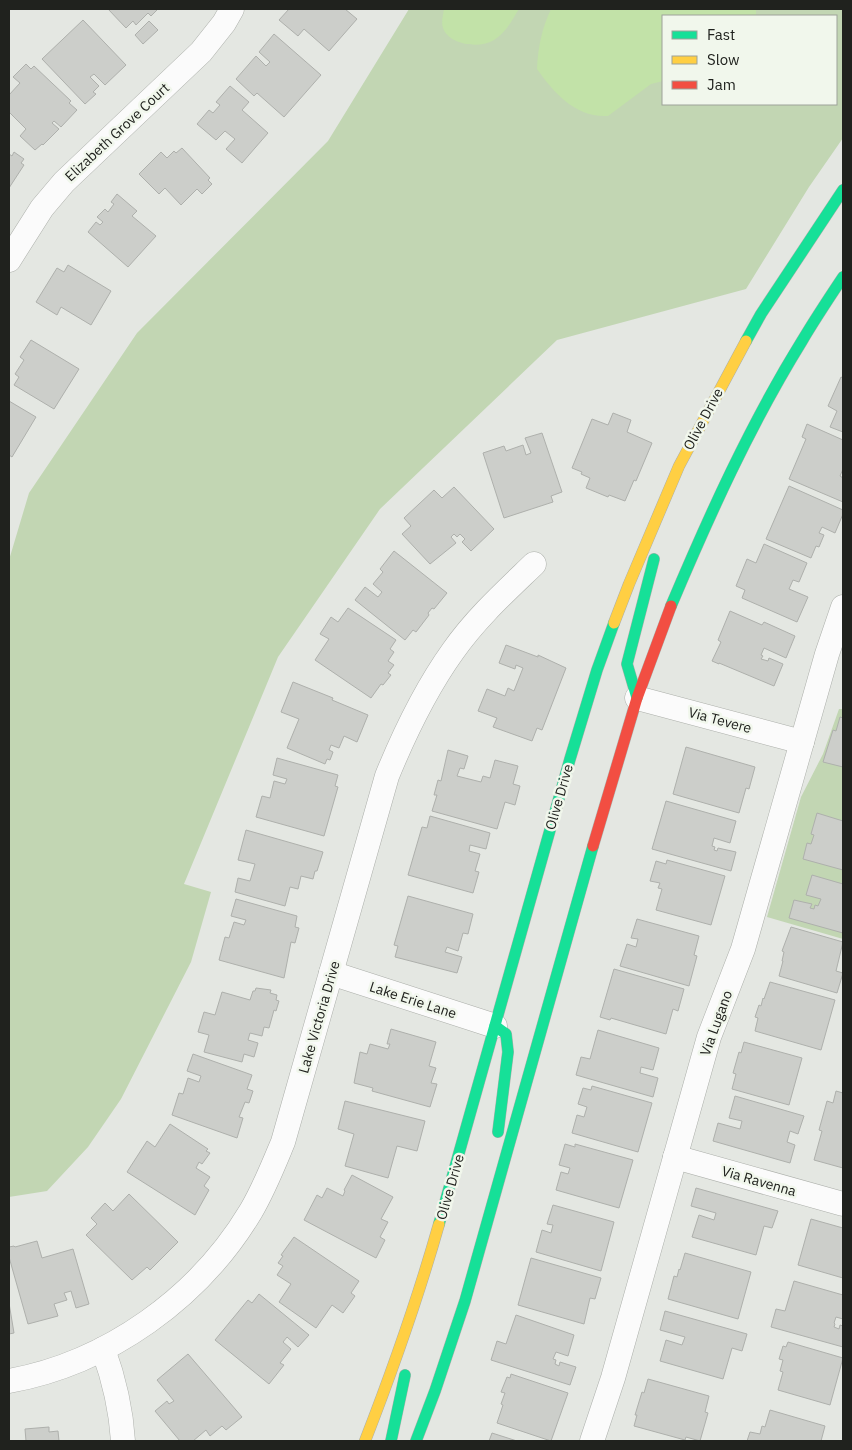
<svg xmlns="http://www.w3.org/2000/svg" width="852" height="1450" font-family="'IBM Plex Sans',sans-serif">
	<style>
		.green { fill: #c2d6b3; fill-rule: evenodd }
		.water { fill: #c2e2a8 }
		.building { fill: #ccceca; stroke: #aeb0ac }
		.lines { fill: none; stroke-linecap: round; stroke-linejoin: round }
		.street-casing { stroke: #acafaa; stroke-width: 25 }
		.fast-casing { stroke: #acafaa; stroke-width: 12 }
		.slow-casing { stroke: #acafaa; stroke-width: 12 }
		.jam-casing { stroke: #acafaa; stroke-width: 12 }
		.street { stroke: #fbfbfb; stroke-width: 24 }
		.fast { stroke: #16e098; stroke-width: 11 }
		.slow { stroke: #ffcf43; stroke-width: 11 }
		.jam { stroke: #f24e42; stroke-width: 11 }
		.labels { text-anchor: middle; dominant-baseline: central; stroke-width: 5; stroke-linejoin: round; paint-order: stroke }
		.street-label { font-size: 14px; fill: #20221e; stroke: #f1f7ec }
	</style>
	<rect width="100%" height="100%" fill="#e4e7e2"/>
	<g class="green">
		<path d="M409 9H843V138L809 187 746 289 557 340 380 509 278 657 184 884 211 892 191 962 121 1099 88 1147 47 1191 9 1197V560L29 493 137 333 328 141ZM663 16H836V104H663Z"/>
		<polygon points="839,709 843,709 843,939 767,917 801,797 823,754"/>
	</g>
	<g class="water">
		<path d="M444 9H519C512 20 506 33 494 40 480 49 449 45 443 28 441 23 443 15 444 9Z"/>
		<path d="M551 9H756V16H663V81L651 84 608 116C576 118 554 93 537 69 538 47 542 28 551 9Z"/>
	</g>
	<g class="building">
		<polygon points="108,9 158,9 151,16 148,13 136,25 133,21 126,28"/>
		<polygon points="289,9 345,9 357,19 329,51 304,29 298,36 279,20"/>
		<polygon points="83,20 126,65 105,85 94,74 90,77 99,86 93,92 96,94 85,104 42,59"/>
		<polygon points="149,21 158,30 143,44 135,35"/>
		<polygon points="274,34 321,75 284,117 257,93 254,96 236,79 256,56 266,66 270,62 259,52"/>
		<polygon points="26,64 31,69 34,66 71,101 69,103 77,110 61,127 54,121 52,123 59,129 43,145 42,144 35,150 20,136 26,129 9,112 9,95 20,83 13,77"/>
		<polygon points="230,86 249,102 242,110 268,133 242,163 226,149 235,139 225,131 216,140 197,124 209,110 213,113 220,105 216,102"/>
		<polygon points="182,148 210,178 208,180 212,184 202,194 197,189 181,205 165,188 159,194 139,174 161,152 167,158 174,151 176,153"/>
		<polygon points="14,152 24,159 21,163 24,165 9,188 9,154 12,156"/>
		<polygon points="117,194 137,211 132,216 156,236 128,267 88,232 96,222 100,225 103,222 97,217 105,209 108,212 114,204 111,202"/>
		<polygon points="68,265 111,291 91,325 61,307 57,315 36,302 57,268 64,272"/>
		<polygon points="31,340 79,369 54,409 14,385 19,377 15,374 24,360 20,357"/>
		<polygon points="841,377 843,378 843,432 830,427 837,411 828,406"/>
		<polygon points="9,401 36,417 12,457 9,455"/>
		<polygon points="613,413 631,420 627,432 652,443 636,481 634,480 625,501 609,495 608,497 586,488 590,478 581,474 582,472 572,468 592,419 608,425"/>
		<polygon points="807,424 843,440 843,469 840,476 843,478 843,502 789,479 806,439 802,437"/>
		<polygon points="542,433 562,492 551,496 553,502 504,518 483,453 504,446 506,451 523,445 526,455 531,453 525,438"/>
		<polygon points="789,486 843,510 843,514 835,533 822,527 819,533 824,535 819,547 816,546 811,558 766,539"/>
		<polygon points="454,487 494,529 471,551 462,542 465,539 460,534 457,537 454,534 451,537 456,543 430,564 402,534 411,526 404,518 434,490 442,498"/>
		<polygon points="764,544 807,563 799,582 793,580 789,589 808,597 797,622 742,598 745,590 736,586 747,559 756,563"/>
		<polygon points="394,551 447,593 434,609 432,608 428,613 429,615 416,632 413,630 405,640 355,600 365,587 378,597 382,592 373,584 383,572 380,569"/>
		<polygon points="348,608 396,640 390,649 394,652 388,661 394,665 388,673 391,675 383,685 381,684 371,698 315,660 329,639 320,634 331,617 338,622"/>
		<polygon points="730,611 762,625 764,622 795,636 786,658 764,648 761,655 763,656 761,659 768,661 769,658 783,664 774,686 719,663 719,664 712,661 721,642 718,640"/>
		<polygon points="506,645 538,657 538,655 566,668 542,730 537,728 532,741 493,727 497,718 478,711 487,689 505,696 508,688 514,691 523,668 516,665 515,669 499,663"/>
		<polygon points="293,682 333,698 332,700 368,715 357,742 344,736 339,748 331,745 329,750 333,752 330,760 327,759 325,764 287,748 299,719 281,712"/>
		<polygon points="840,717 843,718 843,767 823,762 833,730 836,731"/>
		<polygon points="686,747 755,767 749,789 746,788 739,813 673,794"/>
		<polygon points="448,750 468,756 464,769 460,768 457,776 481,782 483,776 490,778 495,760 518,766 513,784 520,786 515,805 505,802 497,829 432,811 437,795 434,795 438,780 441,781"/>
		<polygon points="277,758 338,775 335,786 338,787 324,836 256,817 262,796 270,798 274,781 285,784 287,779 273,775"/>
		<polygon points="666,801 736,821 730,843 714,838 712,846 715,847 714,850 717,851 718,848 736,852 731,871 652,849"/>
		<polygon points="817,813 843,821 843,870 803,859 807,843 811,844 814,835 811,834"/>
		<polygon points="430,816 490,833 486,849 470,845 469,851 480,854 475,871 479,872 473,893 408,875 422,827 427,828"/>
		<polygon points="246,830 323,852 317,871 315,871 313,879 301,876 298,889 290,887 285,906 235,892 238,878 250,881 255,864 238,860"/>
		<polygon points="667,860 725,876 711,925 656,910 662,889 658,888 660,883 650,881 656,861 666,864"/>
		<polygon points="812,875 843,884 843,933 789,918 794,900 812,904 810,908 814,909 815,905 818,906 821,899 806,895"/>
		<polygon points="408,896 473,914 468,934 463,933 458,951 447,947 445,952 462,957 457,973 395,957 398,946 394,945"/>
		<polygon points="236,899 297,916 295,927 299,928 295,943 291,942 284,978 219,960 225,937 229,938 234,922 244,925 246,920 231,916"/>
		<polygon points="637,919 699,936 694,955 697,956 689,986 620,966 627,944 636,947 638,939 631,938"/>
		<polygon points="791,927 843,942 836,971 843,973 837,993 779,976 783,961 782,961 784,952 782,951"/>
		<polygon points="614,969 684,989 678,1011 673,1009 666,1034 611,1018 610,1020 600,1017"/>
		<polygon points="770,982 835,1000 821,1050 755,1031 758,1018 755,1017 759,1005 761,1006 763,998 764,999"/>
		<polygon points="256,988 271,990 270,993 277,995 276,1000 279,1001 276,1011 274,1010 269,1028 264,1027 262,1036 250,1033 248,1040 258,1043 254,1057 244,1054 242,1062 204,1052 209,1035 198,1032 204,1012 215,1015 222,992 250,1000 253,991 255,991"/>
		<polygon points="391,1029 436,1042 429,1066 436,1068 431,1083 437,1084 430,1107 372,1091 373,1088 354,1083 360,1052 367,1054 370,1044 388,1049 390,1044 387,1044"/>
		<polygon points="598,1030 659,1048 653,1070 641,1067 640,1073 658,1078 653,1097 576,1075 581,1057 590,1059"/>
		<polygon points="744,1042 802,1058 789,1105 732,1089 736,1074 733,1073 739,1052 741,1053"/>
		<polygon points="193,1054 252,1075 247,1089 253,1091 249,1103 245,1102 239,1117 243,1118 237,1138 172,1115 179,1093 183,1094 188,1078 199,1082 201,1076 187,1071"/>
		<polygon points="592,1086 652,1103 638,1152 572,1133 577,1115 584,1117 587,1107 578,1104 583,1088 591,1090"/>
		<polygon points="836,1091 843,1093 843,1168 814,1160 822,1131 819,1130 827,1101 833,1103"/>
		<polygon points="735,1096 804,1116 798,1134 790,1131 787,1142 795,1145 790,1163 713,1141 718,1123 740,1129 742,1121 729,1118"/>
		<polygon points="345,1101 425,1121 417,1151 397,1146 388,1178 345,1166 354,1134 338,1129"/>
		<polygon points="170,1124 208,1149 206,1151 210,1153 202,1164 199,1162 196,1168 210,1177 204,1186 209,1190 195,1215 127,1172 147,1141 155,1147"/>
		<polygon points="565,1144 575,1147 575,1144 633,1160 619,1208 556,1190 561,1172 568,1174 570,1168 559,1165"/>
		<polygon points="352,1175 393,1197 381,1219 388,1222 380,1237 385,1240 376,1258 304,1220 317,1195 322,1198 327,1188 343,1196 345,1191 344,1190"/>
		<polygon points="696,1188 778,1211 772,1228 764,1226 756,1255 692,1237 699,1215 714,1220 716,1213 691,1206"/>
		<polygon points="129,1194 178,1242 150,1270 147,1267 132,1280 86,1235 97,1224 91,1218 105,1203 113,1211"/>
		<polygon points="553,1205 614,1222 601,1271 536,1252 542,1230 551,1233 553,1225 547,1224"/>
		<polygon points="811,1219 843,1228 843,1278 798,1265"/>
		<polygon points="294,1237 359,1281 351,1293 355,1296 343,1313 332,1305 316,1328 279,1302 291,1284 277,1275 283,1266 278,1263 283,1256 281,1255"/>
		<polygon points="37,1241 42,1258 73,1249 89,1304 76,1308 71,1291 64,1293 67,1300 54,1304 58,1316 28,1324 9,1257 9,1247 14,1246 15,1247"/>
		<polygon points="685,1253 751,1272 738,1319 668,1299 674,1276 677,1277 679,1269 680,1270"/>
		<polygon points="531,1258 601,1278 595,1299 590,1298 584,1324 518,1305"/>
		<polygon points="794,1281 843,1295 843,1319 836,1317 834,1323 835,1324 834,1327 839,1329 840,1325 843,1326 843,1347 771,1327 776,1309 785,1311"/>
		<polygon points="259,1294 309,1335 298,1347 287,1337 283,1342 291,1349 280,1363 284,1365 269,1384 215,1340 248,1300 252,1303"/>
		<polygon points="9,1303 14,1333 9,1334"/>
		<polygon points="665,1311 747,1334 742,1351 732,1348 723,1379 660,1361 666,1340 682,1345 685,1337 660,1330"/>
		<polygon points="516,1315 574,1335 568,1356 556,1352 553,1359 556,1360 555,1364 559,1366 560,1362 576,1367 570,1385 491,1360 497,1341 506,1344"/>
		<polygon points="788,1342 843,1358 830,1405 778,1390 783,1372 780,1371 783,1360 779,1359 783,1346 786,1347"/>
		<polygon points="188,1354 242,1417 226,1430 222,1426 210,1436 206,1430 193,1441 180,1441 155,1411 167,1401 169,1404 174,1401 157,1380"/>
		<polygon points="511,1374 568,1393 551,1441 497,1423 503,1405 501,1404 505,1393 501,1392 507,1377 510,1378"/>
		<polygon points="648,1379 709,1396 705,1412 708,1413 700,1441 686,1437 685,1440 634,1426 637,1415 635,1415 642,1392 644,1393"/>
		<polygon points="770,1410 825,1426 821,1441 747,1441 750,1432 760,1434 762,1426 765,1427"/>
		<polygon points="49,1427 49,1432 58,1431 59,1441 26,1441 25,1429"/>
		<polygon points="492,1433 517,1441 489,1441"/>
	</g>
	<g class="lines">
		<defs>
			<g id="street">
				<polyline points="9,260 42,208 64,182 201,52 224,23 232,9"/>
				<polyline points="637,698 802,742"/>
				<polyline points="331,973 495,1026"/>
				<polyline points="675,1157 843,1204"/>
				<path d="M103 1349C114 1379 121 1409 123 1441"/>
				<path d="M9 1381C108 1363 199 1298 251 1211 264 1189 273 1166 283 1142L387 776C405 732 425 690 453 651 476 618 506 591 534 564"/>
				<polyline points="592,1441 613,1378 709,1037 743,949 827,654 843,607"/>
			</g>
			<g id="fast">
				<polyline points="746,341 761,314 843,190"/>
				<path d="M671 606C709 516 750 425 802 341 815 319 829 298 843 277"/>
				<polyline points="637,698 627,664 654,559"/>
				<polyline points="495,1026 506,1034 508,1052 498,1132"/>
				<polyline points="439,1224 570,759 597,670 614,623"/>
				<polyline points="391,1441 405,1375"/>
				<polyline points="416,1441 435,1391 465,1301 593,846"/>
			</g>
			<g id="slow">
				<polyline points="614,623 629,584 679,466 746,341"/>
				<path d="M365 1441C393 1369 418 1298 439 1224"/>
			</g>
			<polyline id="jam" points="593,846 637,698 671,606"/>
		</defs>
		<use href="#street" class="street-casing"/>
		<use href="#fast" class="fast-casing"/>
		<use href="#slow" class="slow-casing"/>
		<use href="#jam" class="jam-casing"/>
		<use href="#street" class="street"/>
		<use href="#fast" class="fast"/>
		<use href="#slow" class="slow"/>
		<use href="#jam" class="jam"/>
	</g>
	<g class="labels">
		<g class="street-label">
			<text transform="translate(117 132) rotate(-43)">Elizabeth Grove Court</text>
			<text transform="translate(703 419) rotate(-62)">Olive Drive</text>
			<text transform="translate(720 720) rotate(15)">Via Tevere</text>
			<text transform="translate(559 797) rotate(-74)">Olive Drive</text>
			<text transform="translate(413 1000) rotate(18)">Lake Erie Lane</text>
			<text transform="translate(319 1017) rotate(-74)">Lake Victoria Drive</text>
			<text transform="translate(716 1023) rotate(-70)">Via Lugano</text>
			<text transform="translate(759 1181) rotate(16)">Via Ravenna</text>
			<text transform="translate(450 1187) rotate(-74)">Olive Drive</text>
		</g>
	</g>
	<rect width="852" height="1450" fill="none" stroke="#20221e" stroke-width="20"/>
	<rect x="662" y="15" width="175" height="90" fill="#f1f7ec" stroke="#9da29a"/>
	<rect x="672" y="31" width="25" height="8" fill="#16e098" stroke="#9da29a"/>
	<text x="707" y="40" font-size="15" fill="#20221e">Fast</text>
	<rect x="672" y="56" width="25" height="8" fill="#ffcf43" stroke="#9da29a"/>
	<text x="707" y="65" font-size="15" fill="#20221e">Slow</text>
	<rect x="672" y="81" width="25" height="8" fill="#f24e42" stroke="#9da29a"/>
	<text x="707" y="90" font-size="15" fill="#20221e">Jam</text>
</svg>
